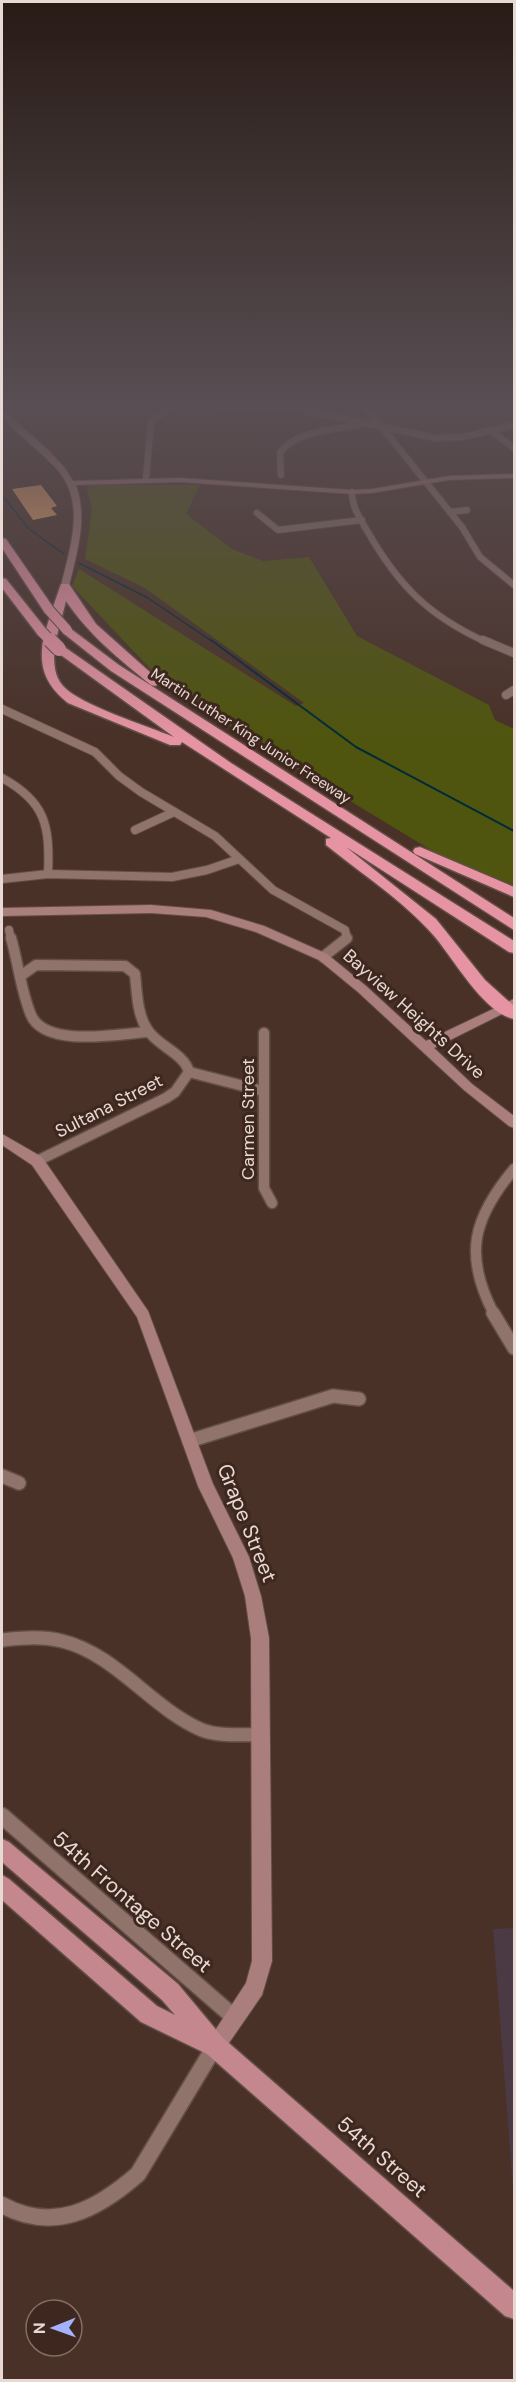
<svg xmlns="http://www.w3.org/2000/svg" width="516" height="2382" font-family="'DM Sans',sans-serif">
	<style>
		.commercial { fill: #4b3943 }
		.green { fill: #4f550e }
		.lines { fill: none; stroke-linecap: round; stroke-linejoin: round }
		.stream-far1 { stroke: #002b35; stroke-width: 1.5 }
		.stream { stroke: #002b35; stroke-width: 2 }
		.building { fill: #fbae6d }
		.street-far4-casing { stroke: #624e47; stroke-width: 8 }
		.street-far3-casing { stroke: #624e47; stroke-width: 10 }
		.street-far2-casing { stroke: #624e47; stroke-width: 13 }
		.street-far1-casing { stroke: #624e47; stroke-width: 16 }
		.street-casing { stroke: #624e47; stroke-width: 19 }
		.secondary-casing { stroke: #624e47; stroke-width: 2 }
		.primary-casing { stroke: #624e47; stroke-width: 3 }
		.highway-casing { stroke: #624e47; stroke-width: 3 }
		.street-far4 { stroke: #90746b; stroke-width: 6 }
		.street-far3 { stroke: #90746b; stroke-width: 8 }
		.street-far2 { stroke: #90746b; stroke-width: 10 }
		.street-far1 { stroke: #90746b; stroke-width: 13 }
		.street { stroke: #90746b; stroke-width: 16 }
		.secondary { fill: #aa7e7c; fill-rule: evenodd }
		.primary { fill: #c4878d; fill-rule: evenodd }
		.highway { fill: #e694a3; fill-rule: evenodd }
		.highway-bridge-far1-casing { stroke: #624e47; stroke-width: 12; stroke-linecap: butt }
		.highway-bridge-casing { stroke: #624e47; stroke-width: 16; stroke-linecap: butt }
		.highway-bridge-far1 { stroke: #e694a3; stroke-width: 10 }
		.highway-bridge { stroke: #e694a3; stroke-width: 14 }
		.labels { text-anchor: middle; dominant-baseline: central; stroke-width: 6; stroke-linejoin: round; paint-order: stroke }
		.far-street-label { font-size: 15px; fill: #e9d9d4; stroke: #3e271e }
		.street-label { font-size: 18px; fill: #e9d9d4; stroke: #3e271e }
		.near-street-label { font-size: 21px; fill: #e9d9d4; stroke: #3e271e }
	</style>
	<rect width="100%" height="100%" fill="#493128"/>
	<polygon class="commercial" points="514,1928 514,2202 493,1929"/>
	<polygon class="green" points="92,485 200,485 186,514 232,549 263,561 309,557 357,636 489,705 495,720 514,729 514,885 444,858 258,745 157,676 72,586 79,569 296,706 304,703 145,588 85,559 92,509 87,488"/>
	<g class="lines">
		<g class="stream-far1">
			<polyline points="2,495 29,529 64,554"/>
			<polyline points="79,563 148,598 213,642"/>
		</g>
		<polyline class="stream" points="211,640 356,747 514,831"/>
	</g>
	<polygon class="building" points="41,485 57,506 51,508 57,515 33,520 12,489"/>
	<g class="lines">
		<defs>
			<g id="street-far4">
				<polyline points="217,405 242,409 300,409 435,438 462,437 514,425"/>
				<polyline points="364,405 462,527 480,557 514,585"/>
				<polyline points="491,431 514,448"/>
				<path d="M281 475 280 453C294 431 338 429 362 424"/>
				<polyline points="146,479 151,422 173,405"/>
				<path d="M352 492C352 508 361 520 369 534 400 587 429 616 486 642"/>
				<polyline points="450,512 467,510"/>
				<polyline points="257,513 278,530 362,520"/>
			</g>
			<g id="street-far3">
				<polyline points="483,640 514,653"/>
				<polyline points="506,695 514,690"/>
				<polyline points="2,709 95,752 119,776 141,792 215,836 273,890 345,930 347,939"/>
				<path d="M2 778C46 802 50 826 48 874"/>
				<polyline points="135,830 174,812"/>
				<polyline points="2,879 48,874 172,877 207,870 239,859"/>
				<polyline points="9,930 11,939"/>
			</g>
			<g id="street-far2">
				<path d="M11 938C18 962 21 991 31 1015 45 1048 119 1034 146 1032"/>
				<polyline points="323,957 347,938"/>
				<path d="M22 975 36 965 125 966 135 974C137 992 137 1014 147 1029 157 1046 184 1053 189 1072L263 1091"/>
				<polyline points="264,1033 264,1188 272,1203"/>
				<polyline points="37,1161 166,1098 175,1092 189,1072"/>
				<path d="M494 1314C463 1255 473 1218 514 1169"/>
			</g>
			<g id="street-far1">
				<polyline points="493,1313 514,1348"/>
				<polyline points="189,1441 333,1396 359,1399"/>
				<polyline points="2,1476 19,1483"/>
				<path d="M2 1640C23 1638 41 1636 62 1641 116 1654 151 1708 202 1730 220 1737 243 1734 262 1735"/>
			</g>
			<g id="street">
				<polyline points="2,1816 235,2018"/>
				<path d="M2 2205C54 2233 97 2210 138 2174L215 2046"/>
			</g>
			<g id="secondary">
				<path d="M2 409 48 450 64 467 73 481 180 478 352 490 372 489 449 476 514 474V478L449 480 372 493 352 494 180 482 76 485C88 519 77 552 69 586L65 589 61 586C70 547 87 502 56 468 41 452 24 439 9 424L2 415Z"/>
				<polygon points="151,905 211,910 264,926 327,954 366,986 426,1041 514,999 514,1008 434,1048 472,1084 514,1116 514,1128 509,1126 464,1090 358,992 319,960 256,932 206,917 151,913 2,916 2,908"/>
				<polygon points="2,1134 42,1157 148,1311 213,1484 249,1557 261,1596 269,1638 272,1961 262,1995 222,2053 215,2056 208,2053 205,2046 246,1983 252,1961 251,1638 245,1596 233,1558 198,1486 137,1317 32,1165 2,1145"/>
			</g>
			<polygon id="primary" points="2,1839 9,1842 178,1984 223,2038 514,2291 514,2319 505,2316 207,2054 141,2022 2,1900 2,1875 9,1879 157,2006 175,2015 162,2000 2,1862"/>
			<g id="highway">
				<path d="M2 538 6 539 53 607 61 584H69L96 624 161 682 155 686 151 685C119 659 89 635 66 601L54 647 63 646 231 763 514 941V953L509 952 346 847 436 919 485 980 514 1006V1019C484 1013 455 961 435 937 404 901 363 875 326 845V839L331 838 182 742 180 745H170L68 703C44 684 38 665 44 635H38L2 588V578L6 579 46 629 51 613H45L2 548ZM54 650 174 737C147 726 80 705 63 686 54 676 54 663 54 650Z"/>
				<polygon points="67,626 119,665 514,918 514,930 111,671 63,633 63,627"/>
				<polygon points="420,847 514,887 514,897 415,854 413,851 415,848"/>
			</g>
		</defs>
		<use href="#street-far4" class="street-far4-casing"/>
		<use href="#street-far3" class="street-far3-casing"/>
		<use href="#street-far2" class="street-far2-casing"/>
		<use href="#street-far1" class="street-far1-casing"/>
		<use href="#street" class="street-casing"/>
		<use href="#secondary" class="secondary-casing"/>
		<use href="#primary" class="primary-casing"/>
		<use href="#highway" class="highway-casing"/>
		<use href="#street-far4" class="street-far4"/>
		<use href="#street-far3" class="street-far3"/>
		<use href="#street-far2" class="street-far2"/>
		<use href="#street-far1" class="street-far1"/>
		<use href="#street" class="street"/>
		<use href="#secondary" class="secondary"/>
		<use href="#primary" class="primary"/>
		<use href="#highway" class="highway"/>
		<defs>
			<g id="highway-bridge-far1">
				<polyline points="49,610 67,630"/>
				<polyline points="42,632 52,642"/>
			</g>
			<polyline id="highway-bridge" points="50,640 59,649"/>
		</defs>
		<use href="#highway-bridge-far1" class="highway-bridge-far1-casing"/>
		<use href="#highway-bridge" class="highway-bridge-casing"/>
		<use href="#highway-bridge-far1" class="highway-bridge-far1"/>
		<use href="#highway-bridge" class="highway-bridge"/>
	</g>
	<linearGradient id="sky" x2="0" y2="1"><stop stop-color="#281b16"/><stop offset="0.55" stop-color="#594e53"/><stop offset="1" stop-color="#594e53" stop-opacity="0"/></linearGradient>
	<rect width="516" height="738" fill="url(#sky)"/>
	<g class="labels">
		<g class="far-street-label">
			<text transform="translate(251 736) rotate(33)">Martin Luther King Junior Freeway</text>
		</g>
		<g class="street-label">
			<text transform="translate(414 1014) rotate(42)">Bayview Heights Drive</text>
			<text transform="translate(109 1106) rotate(-27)">Sultana Street</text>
			<text transform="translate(248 1119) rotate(-90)">Carmen Street</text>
		</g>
		<g class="near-street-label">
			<text transform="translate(247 1523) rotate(68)">Grape Street</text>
			<text transform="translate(132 1902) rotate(41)">54th Frontage Street</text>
			<text transform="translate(382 2157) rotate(41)">54th Street</text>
		</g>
	</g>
	<rect width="516" height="2382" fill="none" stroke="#e9d9d4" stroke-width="6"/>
	<g transform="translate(54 2328) rotate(269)"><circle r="28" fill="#3e271e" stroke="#826e67" stroke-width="1.5"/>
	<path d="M0-4.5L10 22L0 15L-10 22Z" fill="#a4b2fc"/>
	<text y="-9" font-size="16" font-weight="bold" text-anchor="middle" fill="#e9d9d4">N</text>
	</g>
</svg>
